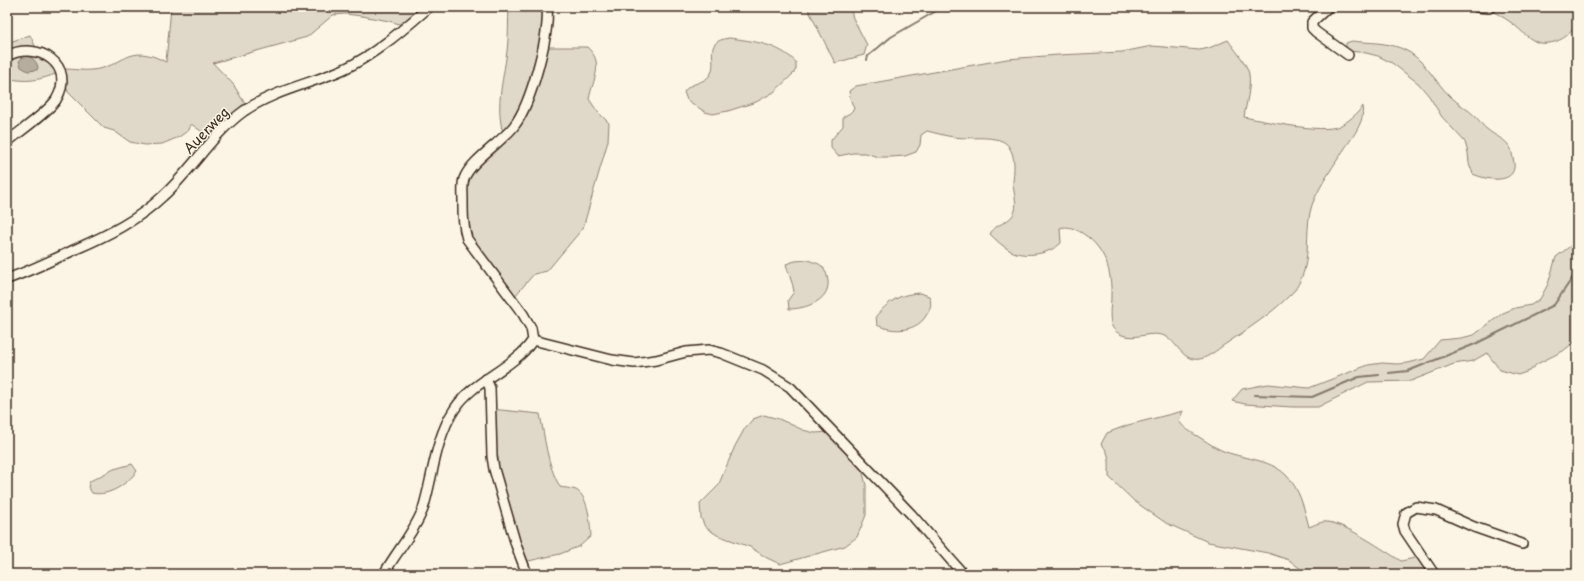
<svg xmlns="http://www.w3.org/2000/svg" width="1584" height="581" font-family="'Playpen Sans',sans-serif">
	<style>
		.green { fill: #e0d8c8; stroke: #8e8173 }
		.water { fill: #b7ad9e; stroke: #85796b }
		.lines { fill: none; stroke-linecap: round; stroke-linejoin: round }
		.stream { stroke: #85796b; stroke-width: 2 }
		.minor-casing { stroke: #3b2a1e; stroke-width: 12 }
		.minor { stroke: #fcf5e5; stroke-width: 9 }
		.labels { text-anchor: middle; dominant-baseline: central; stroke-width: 3; stroke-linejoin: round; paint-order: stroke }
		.street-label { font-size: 14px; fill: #3b2a1e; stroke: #fcf5e5 }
	</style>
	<rect width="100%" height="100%" fill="#fcf5e5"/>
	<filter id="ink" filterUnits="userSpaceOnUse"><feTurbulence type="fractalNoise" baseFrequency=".025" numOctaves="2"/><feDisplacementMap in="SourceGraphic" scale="8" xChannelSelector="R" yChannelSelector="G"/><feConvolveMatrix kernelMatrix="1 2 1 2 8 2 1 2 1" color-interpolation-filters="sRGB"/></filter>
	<g filter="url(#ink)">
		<g class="green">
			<path d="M171 7H426L403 25 389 21 362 16 345 14 333 15 307 37 213 63 233 84 247 107 211 138 191 124 189 130 179 137 162 144 145 145 130 142 114 131 104 128 68 92 62 75 66 69C74 69 83 71 91 70 124 68 127 41 166 62Z"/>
			<path d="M509 7H545L541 47H587C605 63 593 79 589 99L597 111 609 123 608 141 583 228 547 271 534 274 514 297 469 236C465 222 462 184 471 172 480 160 494 150 505 140 494 108 503 83 507 51 509 36 508 21 509 7Z"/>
			<polygon points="807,7 850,7 853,18 867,45 864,55 835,63"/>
			<path d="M1484 7H1574C1584 28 1561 46 1540 43 1530 41 1521 30 1513 24 1504 17 1494 12 1484 7Z"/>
			<polygon points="30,35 37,50 7,54 7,43"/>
			<path d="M729 38C754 41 778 44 796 62V69L793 74 774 92 756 102 728 111 713 114 705 112 687 100 684 92C690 82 704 84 710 75 719 60 701 42 729 38Z"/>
			<path d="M1228 40C1234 49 1247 63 1249 74 1251 88 1246 104 1244 117 1264 121 1323 134 1339 126 1348 122 1357 114 1363 106 1362 110 1363 115 1362 118 1359 128 1353 137 1347 145 1336 162 1319 186 1312 205 1305 226 1310 249 1304 271 1302 277 1298 287 1293 292 1273 313 1248 329 1224 345 1217 350 1209 357 1200 359 1183 362 1178 344 1167 337 1152 329 1136 341 1122 335 1117 333 1112 329 1111 323 1109 314 1111 304 1111 296 1112 271 1105 249 1085 235 1078 230 1068 225 1060 228L1061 243C1050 254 1026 258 1011 251 1003 247 996 240 990 234 996 223 1007 224 1013 215 1019 206 1013 193 1013 182 1014 171 1016 157 1009 147 1001 133 968 140 954 137 945 136 936 133 927 131L921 135 920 145 916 152 905 156 891 157H878L865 153H853L838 156 831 148V140L843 126V117L850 113 854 109 850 98 849 91 856 86 1007 59 1058 55 1122 52 1152 46 1200 50 1209 48Z"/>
			<path d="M1352 41C1369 43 1387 42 1403 49 1423 57 1435 82 1450 96 1458 104 1468 109 1476 117 1480 121 1483 127 1488 130 1495 136 1505 139 1510 147 1512 150 1512 155 1513 158 1521 185 1488 181 1473 174L1469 163 1468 153 1465 142 1442 117 1429 96 1418 83 1392 63 1378 56 1366 53 1350 51 1346 47V43Z"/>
			<path d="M21 53 44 56 58 73C40 80 27 83 7 78V58Z"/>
			<polygon points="1577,241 1577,340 1563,351 1537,364 1529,371 1518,375 1500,370 1487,353 1473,361 1454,364 1411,381 1368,382 1318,407 1292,407 1245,404 1232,401 1242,389 1268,384 1309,388 1368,365 1382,363 1397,364 1408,363 1424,359 1440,340 1461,338 1474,335 1503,313 1515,308 1531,305 1540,299 1548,284 1556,257"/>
			<path d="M808 260C812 262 819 263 822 266 826 271 827 275 828 281 830 301 805 309 789 309L788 300 794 292C793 282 788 274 786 264L795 261Z"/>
			<path d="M920 293 929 296C932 303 931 308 927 314 918 332 893 333 877 325L876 316C889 301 899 294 920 293Z"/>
			<path d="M491 409 540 414C545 438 547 465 560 487 564 488 571 488 576 490 589 497 590 523 591 536L580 546 560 554 524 562 495 466Z"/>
			<path d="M1183 411 1179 420C1182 427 1188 430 1194 434 1203 439 1212 446 1221 450 1241 459 1269 458 1286 475 1300 489 1304 508 1309 527 1314 525 1322 521 1327 522 1345 523 1385 551 1401 561L1419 557 1431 574H1307L1289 560 1268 553 1208 542 1166 523 1134 501 1109 477C1109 464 1111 453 1101 444L1107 433 1128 425Z"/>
			<polygon points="764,415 779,419 803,430 815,433 829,432 861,465 866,485 866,515 857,537 845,546 780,564 767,558 750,547 717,535 705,527 701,518 700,504 718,486 735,446 745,428 753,419"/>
			<path d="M132 464 137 471C127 484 109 497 92 493L88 487 90 481 114 469Z"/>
		</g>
		<path class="water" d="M24 56C31 56 36 60 38 67L37 70 28 71 21 67 19 61Z"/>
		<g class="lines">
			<g class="stream">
				<polyline points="867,60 868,56 891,37 943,7"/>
				<polyline points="1389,373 1408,371 1475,344 1554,305 1577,271"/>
				<polyline points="1254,395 1312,397 1359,377 1379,375"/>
			</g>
			<defs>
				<g id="minor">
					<polyline points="1328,7 1312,22 1312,28 1316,32 1348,55"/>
					<polyline points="1477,7 1489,8 1491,7"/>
					<path d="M7 56C38 40 77 65 56 100 47 113 20 131 7 142"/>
					<path d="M7 279C30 271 53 260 76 249 108 235 138 220 163 196 192 170 212 134 244 111 275 90 311 84 344 69 373 56 405 28 429 7"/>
					<polyline points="533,340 612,360 634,363 656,360 686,352 709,350 721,353 763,370 790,387 911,514 963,574"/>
					<polyline points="486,379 490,388 492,456 494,469 516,545 527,574"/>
					<path d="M384 574C396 552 414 533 423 509 433 477 435 439 454 410 469 386 495 376 516 358 523 353 528 347 533 340L531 328 523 314 467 239C463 226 463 214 463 200 463 193 462 185 464 179 470 161 502 142 514 126 531 104 550 34 547 7"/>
					<polyline points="1434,574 1405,531 1403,524 1406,513 1416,507 1436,510 1474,527 1522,544"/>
				</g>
			</defs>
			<use href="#minor" class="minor-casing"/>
			<use href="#minor" class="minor"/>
		</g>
	</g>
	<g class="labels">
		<g class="street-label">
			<text transform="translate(206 130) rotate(-46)">Auerweg</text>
		</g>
	</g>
	<rect width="1584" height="581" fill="none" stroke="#fcf5e5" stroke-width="24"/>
	<rect x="12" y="12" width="1560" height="557" fill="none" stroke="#3b2a1e" stroke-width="1.5" filter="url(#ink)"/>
</svg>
